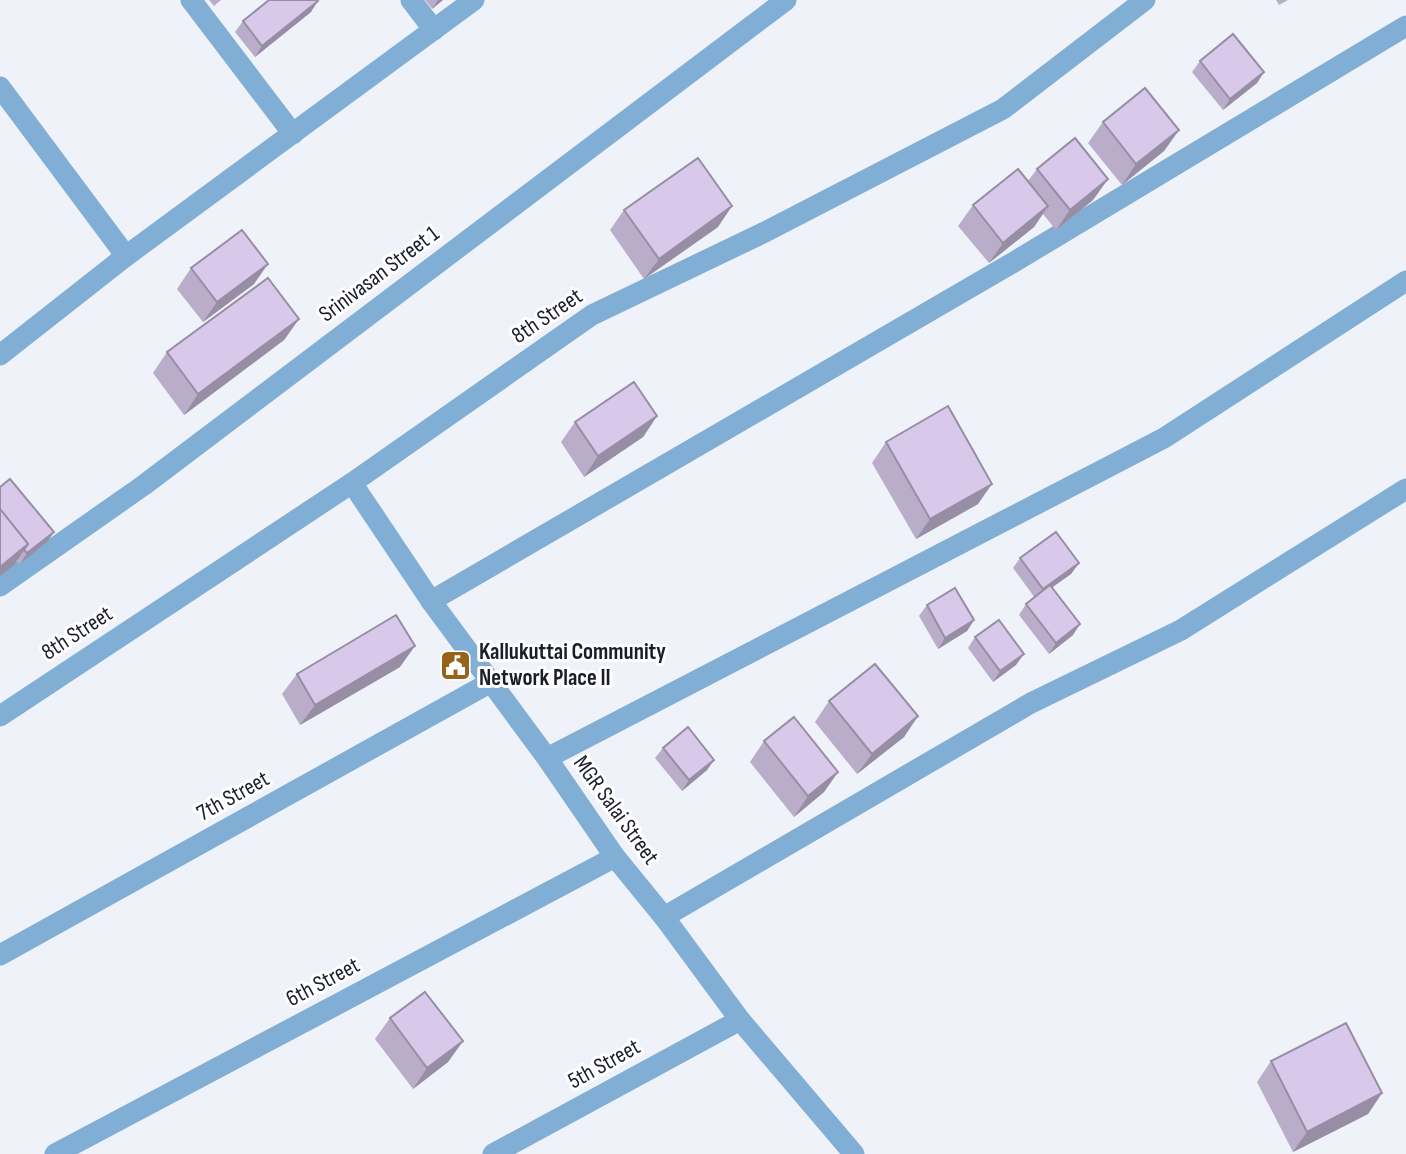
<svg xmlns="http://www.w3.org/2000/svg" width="1406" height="1154" font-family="'Sofia Sans Condensed',sans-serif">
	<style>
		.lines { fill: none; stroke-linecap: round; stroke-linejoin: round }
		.street { stroke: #80aed4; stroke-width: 21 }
		.wall { fill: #baadc9 }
		.shaded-wall { fill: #978da4 }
		.building { fill: #d8c9ea; stroke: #978da4; stroke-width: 2 }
		.labels { text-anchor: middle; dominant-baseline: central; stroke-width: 6; stroke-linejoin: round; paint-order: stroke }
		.street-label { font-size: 23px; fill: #1b1e2a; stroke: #fff }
		.poi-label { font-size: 23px; font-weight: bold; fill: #1b1e2a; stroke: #fff; text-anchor: start }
	</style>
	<rect width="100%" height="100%" fill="#f0f2f9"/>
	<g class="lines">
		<g class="street">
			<polyline points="191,0 293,134"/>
			<polyline points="411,0 434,30"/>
			<polyline points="0,87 126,256"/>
			<polyline points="0,355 126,256 474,0"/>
			<polyline points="352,483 431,601 547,758 615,857 664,917 740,1020 854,1154"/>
			<polyline points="0,586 144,485 786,0"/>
			<polyline points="431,601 1014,262 1406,26"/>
			<polyline points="0,716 352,483 592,315 765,232 1003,109 1145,0"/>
			<polyline points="547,758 1164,438 1406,281"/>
			<polyline points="664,917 1031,703 1181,630 1406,489"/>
			<polyline points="0,955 491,682"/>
			<polyline points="55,1154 615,857"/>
			<polyline points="493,1154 740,1020"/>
		</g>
	</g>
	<g class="wall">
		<polygon points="209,0 221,0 214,6"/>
		<polygon points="425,0 443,0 432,9"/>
		<polygon points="1276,0 1288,0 1279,5"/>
		<polygon points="311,12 255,57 235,32 243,21"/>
		<polygon points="1200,61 1264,72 1257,83 1223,110 1192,72"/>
		<polygon points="1103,122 1179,130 1164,151 1122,185 1088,143"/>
		<polygon points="1037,169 1108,179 1093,200 1056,230 1043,214 1034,227 989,263 958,226 973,205 1028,181"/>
		<polygon points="624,210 718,227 644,279 610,230"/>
		<polygon points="191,268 254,284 203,322 177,289"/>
		<polygon points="299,319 284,340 184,415 153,373 167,352"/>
		<polygon points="657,416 643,437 584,477 561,442 575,422"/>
		<polygon points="886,442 978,504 916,539 872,463"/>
		<polygon points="0,487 54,532 47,542 20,564 17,561 14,565"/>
		<polygon points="1020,558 1079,563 1071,574 1052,587 1073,635 1049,654 1019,615 1026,604 1035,598 1013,568"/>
		<polygon points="927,605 974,620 967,631 938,649 919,616"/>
		<polygon points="975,637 1016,665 993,682 968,648"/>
		<polygon points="400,667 300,725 282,694 297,674"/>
		<polygon points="829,701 918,716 904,737 857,774 815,722"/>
		<polygon points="764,741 838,772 824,792 794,817 750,762"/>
		<polygon points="663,748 714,760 707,770 682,791 655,758"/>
		<polygon points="390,1018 463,1041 448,1062 413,1089 375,1039"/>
		<polygon points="1271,1061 1382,1093 1368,1114 1293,1152 1257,1082"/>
	</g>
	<g class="shaded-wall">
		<polygon points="438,0 443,0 432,9"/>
		<polygon points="318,1 311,12 255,57 262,46"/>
		<polygon points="1264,72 1257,83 1223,110 1230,99"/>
		<polygon points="1179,130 1164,151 1122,185 1136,164"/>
		<polygon points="1108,179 1093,200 1056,230 1070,210"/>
		<polygon points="732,206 718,227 644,279 659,259"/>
		<polygon points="1048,206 1034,227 989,263 1003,243"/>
		<polygon points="268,264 254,284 203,322 217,302"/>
		<polygon points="299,319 284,340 184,415 198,394"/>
		<polygon points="657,416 643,437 584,477 598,456"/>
		<polygon points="992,484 978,504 916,539 930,519"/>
		<polygon points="54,532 47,542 20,564 27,553"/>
		<polygon points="28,544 14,565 0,576 0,567"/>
		<polygon points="1079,563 1071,574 1036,599 1043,589"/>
		<polygon points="974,620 967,631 938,649 945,638"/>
		<polygon points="1080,624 1073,635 1049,654 1056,643"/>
		<polygon points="415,646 400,667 300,725 315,705"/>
		<polygon points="1024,654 1016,665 993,682 1000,671"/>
		<polygon points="918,716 904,737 857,774 872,754"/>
		<polygon points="714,760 707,770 682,791 689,780"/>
		<polygon points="838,772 824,792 794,817 808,796"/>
		<polygon points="463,1041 448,1062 413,1089 427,1068"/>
		<polygon points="1382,1093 1368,1114 1293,1152 1307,1132"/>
	</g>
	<g class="building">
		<polygon points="269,0 317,0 318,1 262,46 243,21"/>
		<polygon points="1233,34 1264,72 1230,99 1200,61"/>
		<polygon points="1145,88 1179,130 1136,164 1103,122"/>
		<polygon points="1075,138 1108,179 1070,210 1037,169"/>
		<polygon points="698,158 732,206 659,259 624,210"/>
		<polygon points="1018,169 1048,206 1003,243 973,205"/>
		<polygon points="242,230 268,264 217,302 191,268"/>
		<polygon points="268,278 299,319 198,394 167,352"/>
		<polygon points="634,382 657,416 598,456 575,422"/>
		<polygon points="948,406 992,484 930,519 886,442"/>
		<polygon points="10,479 54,532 27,553 24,550 28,544 0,509 0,487"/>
		<polygon points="0,509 28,544 0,567"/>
		<polygon points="1056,532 1079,563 1043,589 1020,558"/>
		<polygon points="1050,585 1080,624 1056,643 1026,604"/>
		<polygon points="955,588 974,620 945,638 927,605"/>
		<polygon points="396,615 415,646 315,705 297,674"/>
		<polygon points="999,620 1024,654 1000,671 975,637"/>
		<polygon points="875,664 918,716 872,754 829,701"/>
		<polygon points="794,717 838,772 808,796 764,741"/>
		<polygon points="688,727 714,760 689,780 663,748"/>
		<polygon points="425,992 463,1041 427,1068 390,1018"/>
		<polygon points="1346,1023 1382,1093 1307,1132 1271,1061"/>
	</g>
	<defs>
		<symbol id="civic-square" viewBox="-11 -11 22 22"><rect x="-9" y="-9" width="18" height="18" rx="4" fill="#976318" stroke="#fff"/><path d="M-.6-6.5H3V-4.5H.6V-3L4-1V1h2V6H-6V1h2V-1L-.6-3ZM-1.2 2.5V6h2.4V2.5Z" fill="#fff"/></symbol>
	</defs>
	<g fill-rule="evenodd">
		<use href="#civic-square" x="438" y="648" width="35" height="35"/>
	</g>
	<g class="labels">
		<g class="street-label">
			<text transform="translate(379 274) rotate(-37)">Srinivasan Street 1</text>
			<text transform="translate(547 316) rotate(-34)">8th Street</text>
			<text transform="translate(77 633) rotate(-33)">8th Street</text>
			<text transform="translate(233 796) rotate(-29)">7th Street</text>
			<text transform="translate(616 810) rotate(54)">MGR Salai Street</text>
			<text transform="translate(323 982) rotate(-28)">6th Street</text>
			<text transform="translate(604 1064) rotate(-29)">5th Street</text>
		</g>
		<g class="poi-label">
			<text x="479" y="652">Kallukuttai Community<tspan x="479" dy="26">Network Place II</tspan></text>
		</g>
	</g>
</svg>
